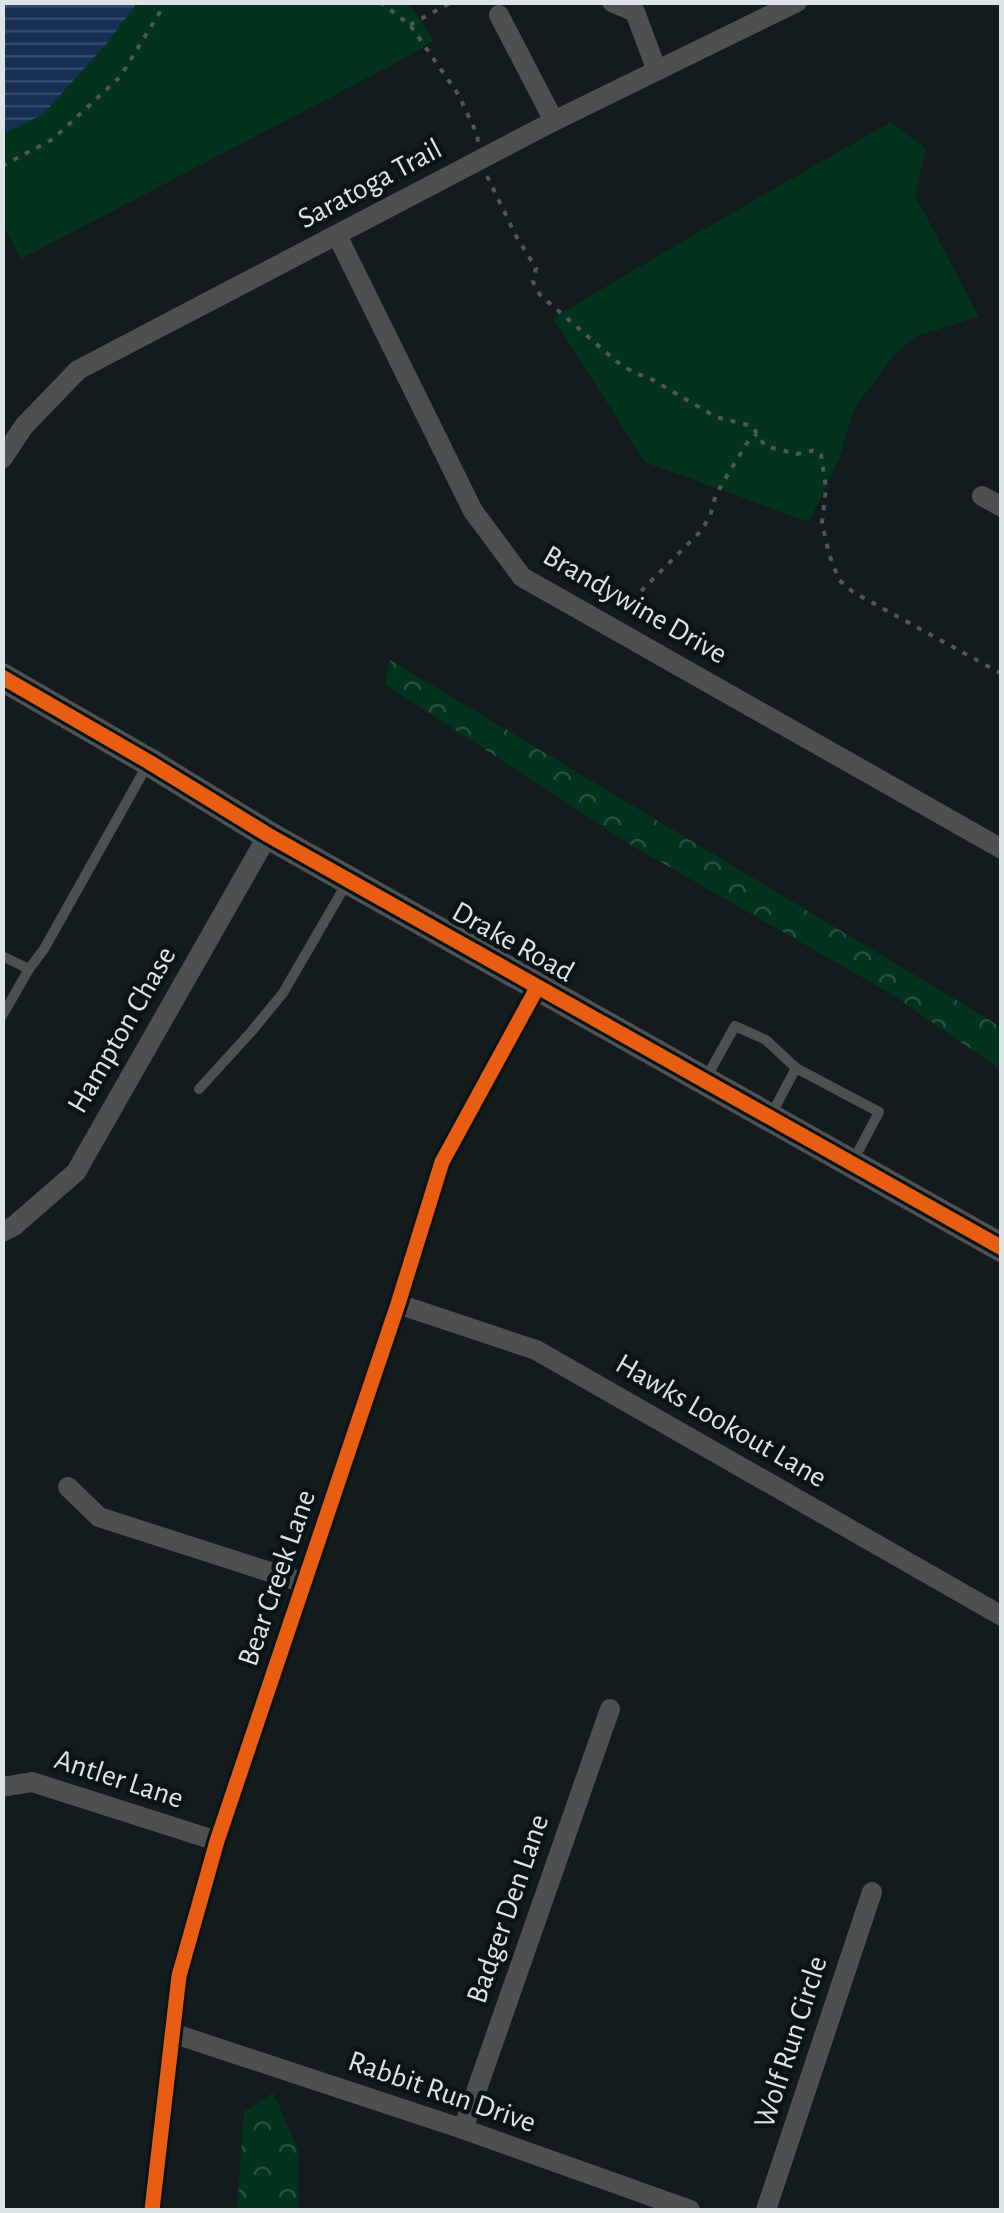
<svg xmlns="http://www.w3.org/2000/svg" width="1004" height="2213" font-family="'Alegreya Sans',sans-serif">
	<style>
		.forest { fill: url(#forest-crowns) }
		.park { fill: #03321d }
		.water { fill: url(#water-rules) }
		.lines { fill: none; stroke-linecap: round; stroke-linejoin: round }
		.path { stroke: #535657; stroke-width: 4; stroke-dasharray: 5 8; stroke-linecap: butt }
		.lane { stroke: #4d4f50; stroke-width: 10 }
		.street { stroke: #4d4f50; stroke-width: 20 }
		.secondary { stroke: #4f5152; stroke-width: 28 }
		.cycleway-casing { stroke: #091416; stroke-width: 21 }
		.cycleway { stroke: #e95d12; stroke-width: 15 }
		.labels { text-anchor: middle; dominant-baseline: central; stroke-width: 9; stroke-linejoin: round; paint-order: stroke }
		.street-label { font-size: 30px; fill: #dce4e5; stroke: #091416 }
	</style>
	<defs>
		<pattern id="forest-crowns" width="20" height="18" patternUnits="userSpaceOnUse" patternTransform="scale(2.5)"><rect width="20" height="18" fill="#03321d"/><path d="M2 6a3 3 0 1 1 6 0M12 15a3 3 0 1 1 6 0" fill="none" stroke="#27503e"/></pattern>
		<pattern id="water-rules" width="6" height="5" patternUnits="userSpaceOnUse" patternTransform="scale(2.5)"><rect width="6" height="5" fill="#172f54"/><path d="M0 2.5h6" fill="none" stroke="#384d6c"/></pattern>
	</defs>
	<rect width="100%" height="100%" fill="#141b1c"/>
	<g class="forest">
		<polygon points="390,660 1001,1027 1001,1070 893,995 631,845 385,684"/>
		<polygon points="273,2093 298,2149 298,2210 237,2210 244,2112"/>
	</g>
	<g class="park">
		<polygon points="2,3 408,3 434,41 394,64 21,259 3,224"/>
		<polygon points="891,122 926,149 915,195 979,317 916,336 892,357 854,409 839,459 809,522 645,462 553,318 690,237"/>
	</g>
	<polygon class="water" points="3,2 137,2 137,3 108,42 42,115 8,131 2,129"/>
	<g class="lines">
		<g class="path">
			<polyline points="380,2 410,25 458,94 477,134 478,143"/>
			<polyline points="410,25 452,2"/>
			<polyline points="2,166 53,139 120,77 166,2"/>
			<polyline points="487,176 516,236 536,268 533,282 540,295 616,361 633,372 653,380 716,417 752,426 765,446 797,454 815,450 821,455 826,488 822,523 829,554 839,580 853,592 1002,674"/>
			<polyline points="627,613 643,589 701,531 710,516 715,498 722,484 749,440 757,434"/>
		</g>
		<g class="lane">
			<polyline points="2,956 29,969"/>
			<polyline points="2,1016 29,969 44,949 149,762"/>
			<polyline points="706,1078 735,1026 766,1040 796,1068"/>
			<polyline points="199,1089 251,1032 283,993 348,881"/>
			<polyline points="771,1115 796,1068 879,1112 853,1161"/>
		</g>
		<g class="street">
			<polyline points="612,2 635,12 657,71"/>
			<polyline points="499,15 554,121"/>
			<polyline points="337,235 473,511 522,577 1002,849"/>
			<polyline points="2,459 24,426 78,370 554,121 797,2"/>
			<polyline points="982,496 1002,507"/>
			<polyline points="2,1232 14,1226 76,1172 268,835"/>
			<polyline points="398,1304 536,1350 1002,1616"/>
			<polyline points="68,1487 99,1517 304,1583"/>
			<polyline points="2,1787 32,1782 217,1841"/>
			<polyline points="172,2033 463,2129 690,2210"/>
			<polyline points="463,2129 610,1709"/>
			<polyline points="152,2210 179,1976 217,1841 398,1304 442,1162 537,988"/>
			<polyline points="766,2210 872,1892"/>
		</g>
		<polyline class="secondary" points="2,677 149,762 268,835 1002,1248"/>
		<defs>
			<g id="cycleway">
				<polyline points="2,677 149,762 268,835 1002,1248"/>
				<polyline points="152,2210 179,1976 217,1841 398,1304 442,1162 537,988"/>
			</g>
		</defs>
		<use href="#cycleway" class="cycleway-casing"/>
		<use href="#cycleway" class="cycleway"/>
	</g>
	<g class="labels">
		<g class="street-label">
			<text transform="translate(370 184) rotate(-28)">Saratoga Trail</text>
			<text transform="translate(635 605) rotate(30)">Brandywine Drive</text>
			<text transform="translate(513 942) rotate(29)">Drake Road</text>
			<text transform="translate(122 1030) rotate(-60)">Hampton Chase</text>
			<text transform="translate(721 1421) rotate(30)">Hawks Lookout Lane</text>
			<text transform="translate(277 1578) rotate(-71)">Bear Creek Lane</text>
			<text transform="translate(119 1779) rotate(18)">Antler Lane</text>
			<text transform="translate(508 1909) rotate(-71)">Badger Den Lane</text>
			<text transform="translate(791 2042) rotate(-72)">Wolf Run Circle</text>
			<text transform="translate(442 2092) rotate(19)">Rabbit Run Drive</text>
		</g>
	</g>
	<rect width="1004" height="2213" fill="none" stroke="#dce4e5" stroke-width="10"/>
</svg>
